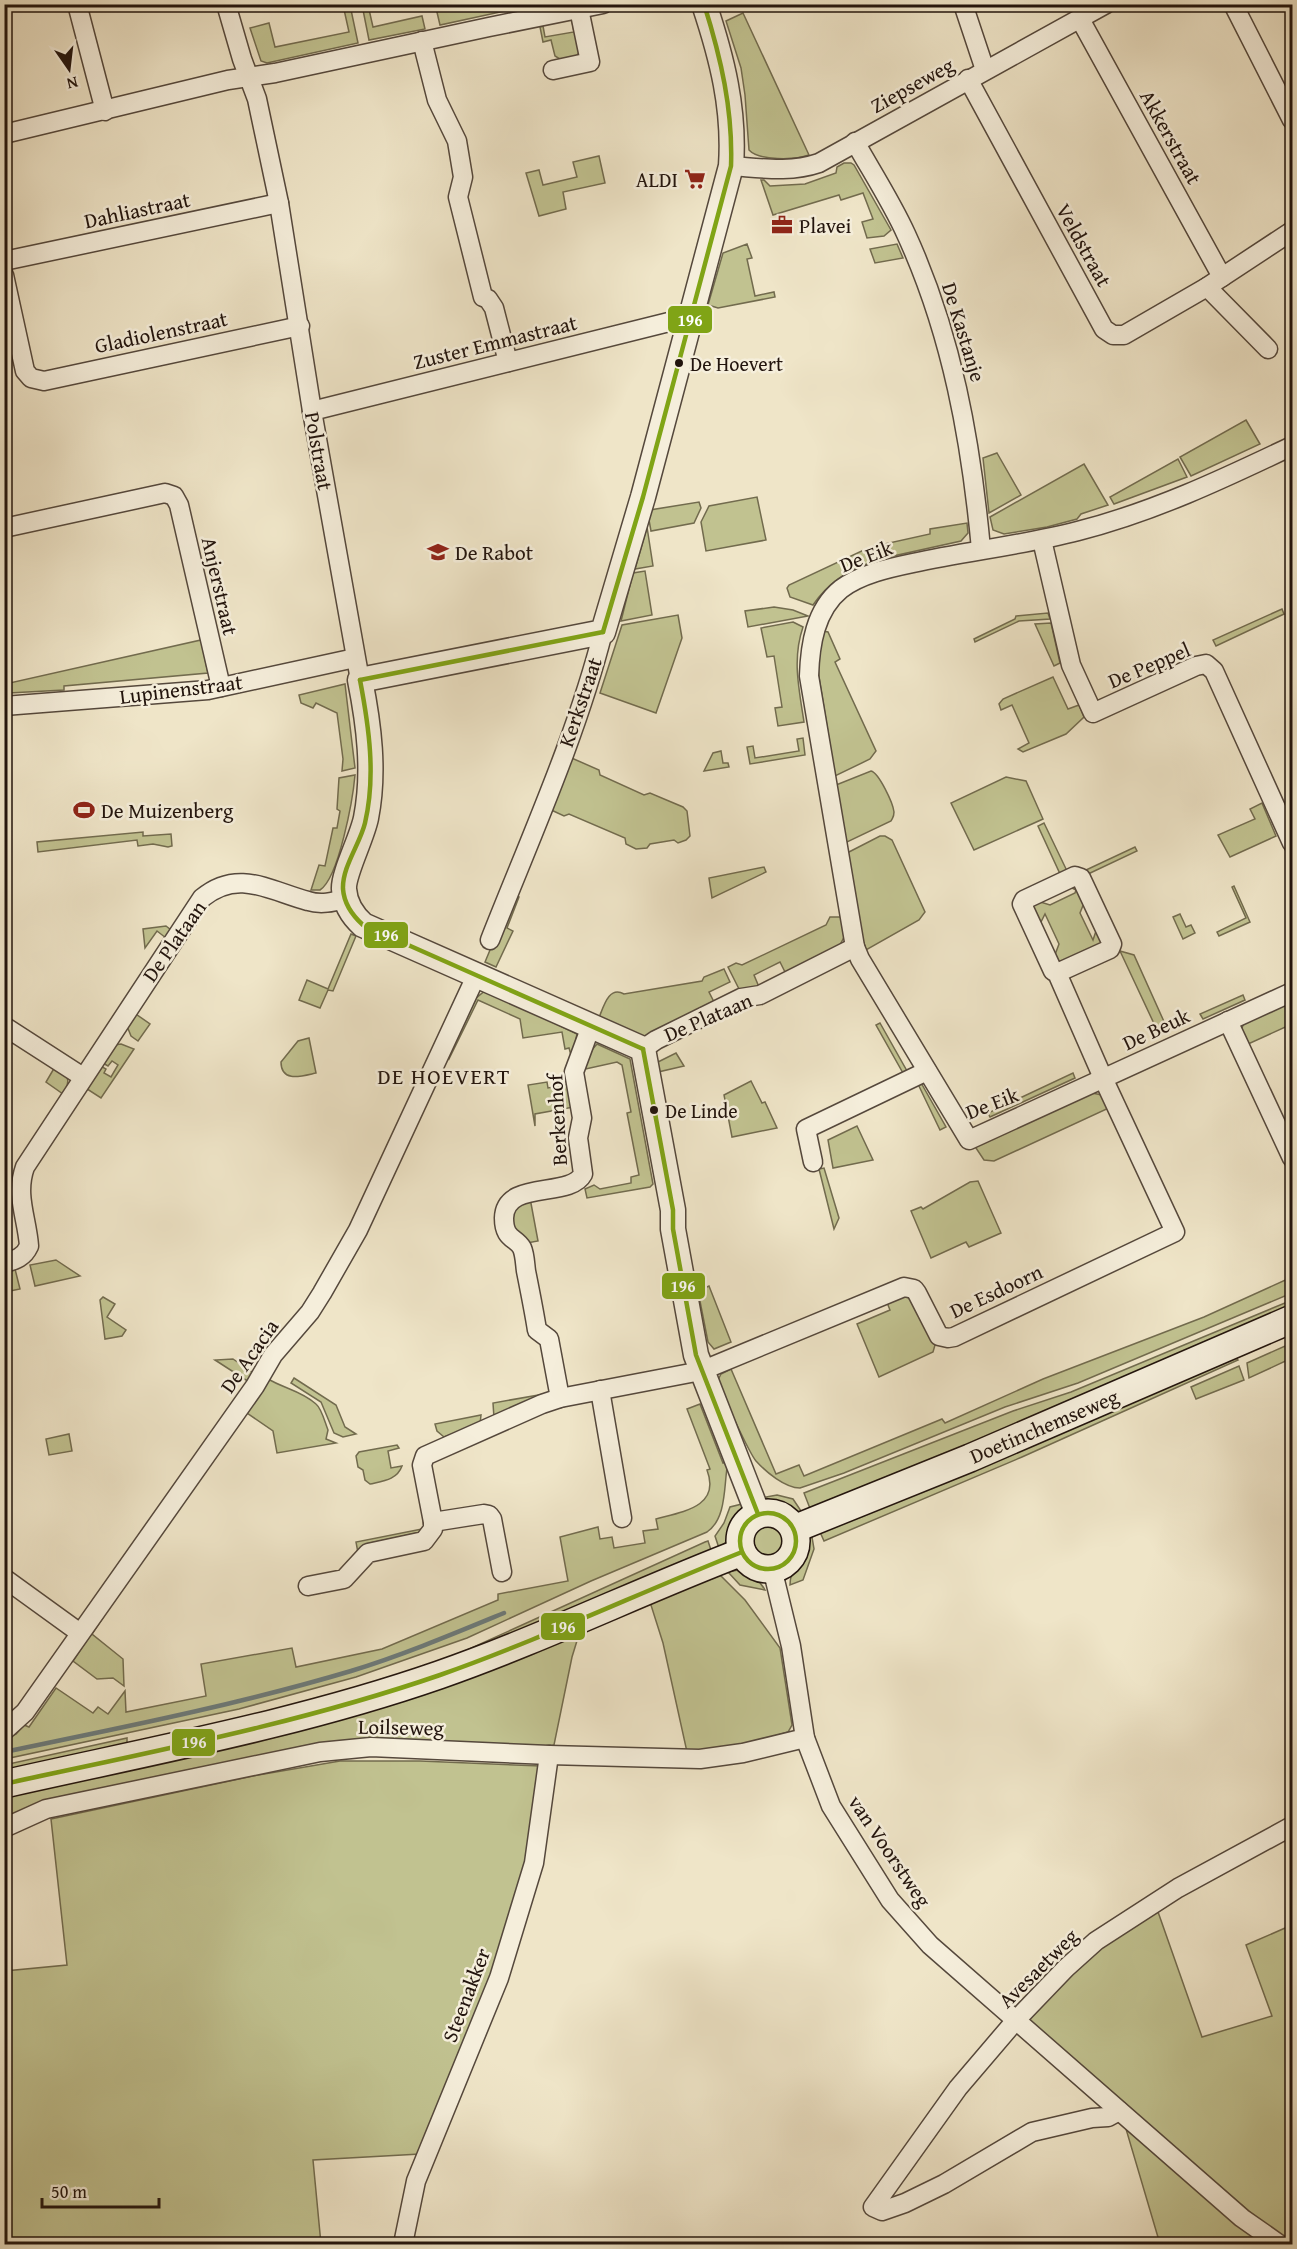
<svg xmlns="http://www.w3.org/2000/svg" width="1297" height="2249" font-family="'Gentium Book Plus',serif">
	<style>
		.green { fill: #c1c290; stroke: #726b4e; stroke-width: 1.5 }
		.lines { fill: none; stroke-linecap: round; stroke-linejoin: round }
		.stream { stroke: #6c7978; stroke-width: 4.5 }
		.minor-casing { stroke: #55483c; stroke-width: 21 }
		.tertiary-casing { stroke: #55483c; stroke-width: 27 }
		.secondary-casing { stroke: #22140d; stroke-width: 30 }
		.minor { stroke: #f5eedb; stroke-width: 18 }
		.tertiary { stroke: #f5eedb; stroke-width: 24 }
		.secondary { stroke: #f5eedb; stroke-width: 27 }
		.bus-1-casing { stroke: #f5eedb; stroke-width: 9 }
		.bus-1 { stroke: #80a416; stroke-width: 4.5 }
		.bus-dot { fill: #22140d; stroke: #f5eedb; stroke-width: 2 }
		.labels { text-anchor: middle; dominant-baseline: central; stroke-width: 5; stroke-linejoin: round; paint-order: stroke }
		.bus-label { font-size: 20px; fill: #22140d; stroke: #f5eedb; text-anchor: start }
		.street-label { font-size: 21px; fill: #22140d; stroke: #f5eedb }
		.poi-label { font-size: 21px; fill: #22140d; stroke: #f5eedb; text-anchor: start }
		.neighbourhood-label { font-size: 22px; letter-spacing: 1.5px; fill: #22140d; stroke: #f5eedb }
		.line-badge { stroke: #f5eedb; stroke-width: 2 }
		.badge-label { font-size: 16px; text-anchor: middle; font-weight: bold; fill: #fff }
	</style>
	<rect width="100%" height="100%" fill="#efe5c8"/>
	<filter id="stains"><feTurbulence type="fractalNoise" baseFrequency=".00333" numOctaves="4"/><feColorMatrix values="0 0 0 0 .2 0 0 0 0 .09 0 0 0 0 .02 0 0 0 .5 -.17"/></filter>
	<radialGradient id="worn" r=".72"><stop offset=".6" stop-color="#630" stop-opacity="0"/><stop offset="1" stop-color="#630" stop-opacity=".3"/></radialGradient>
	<g class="green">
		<polygon points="343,5 350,5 358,43 267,63 261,61 250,28 269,23 275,47 349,32"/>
		<polygon points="362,5 368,5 373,27 422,16 425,29 369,40"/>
		<polygon points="504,5 505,11 440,25 436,8 446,6 447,11 471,6"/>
		<path d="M743 13 809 155C795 160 759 161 749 150L745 95 741 68 726 21Z"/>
		<polygon points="575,20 581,50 575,58 563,61 555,56 551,40 543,42 540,27 543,26 545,37 574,32 572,21"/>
		<polygon points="599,156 605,183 563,192 566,209 539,216 526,173 539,170 543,185 577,177 573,162"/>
		<polygon points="844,163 851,163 854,165 891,230 884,236 867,238 862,222 873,219 863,193 841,200 839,195 773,215 761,180 764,180 770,186 805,184 836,173 837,167"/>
		<polygon points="747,244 752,258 747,259 755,296 774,292 775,297 718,308 708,305 723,253"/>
		<polygon points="897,244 903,258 875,263 870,249"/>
		<polygon points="1246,420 1260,444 1191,476 1180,457"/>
		<polygon points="997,453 1021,495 989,513 983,458"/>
		<polygon points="1178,459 1187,477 1114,504 1110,497"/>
		<polygon points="1084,464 1108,505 1081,514 1077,519 1047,527 1004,534 993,530 990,517"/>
		<polygon points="757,497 766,540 706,551 701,522 709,506"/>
		<polygon points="699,502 701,508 694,523 651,531 649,520 650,510"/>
		<polygon points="967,523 968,533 961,541 875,560 871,547 930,534 930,529"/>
		<polygon points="647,527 653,566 635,569"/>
		<path d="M868 548 872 562C847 570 828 583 813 605L790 597 787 588 789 585Z"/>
		<polygon points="645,571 652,615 621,621 633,573"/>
		<polygon points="774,607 793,610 808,616 748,627 745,611"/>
		<polygon points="1282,609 1284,614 1216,646 1213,640"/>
		<polygon points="1048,613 1050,619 1019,621 975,642 974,639 1015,619 1016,616"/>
		<polygon points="678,615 682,638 656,713 600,693 622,625"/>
		<path d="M793 622 803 627C792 659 799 689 804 722L778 726 775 708 782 707 774 656 767 657 761 628Z"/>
		<polygon points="1051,623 1060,663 1054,666 1035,624"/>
		<polygon points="823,631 828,632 840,659 835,662 876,751 870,759 835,776 819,677 818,664"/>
		<polygon points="201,640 208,673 64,686 64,690 9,693 8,691 5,691 5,684"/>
		<polygon points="1053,677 1068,709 1079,705 1084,717 1066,734 1023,752 1018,749 1029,743 1012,705 1001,710 999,704 1003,699"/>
		<polygon points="345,684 355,768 342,771 343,759 337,713 316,703 313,708 301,703 299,695"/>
		<polygon points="803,738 805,755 750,764 747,747 753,746 755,758 799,751 797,739"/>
		<polygon points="721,751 723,763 728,763 729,767 704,771 713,753"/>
		<polygon points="567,756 599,770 600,775 644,795 650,793 683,807 687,811 690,836 686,840 678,843 674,840 650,844 647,848 636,849 626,844 625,838 569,814 564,816 547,808"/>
		<path d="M871 771C879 773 893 803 894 812 894 817 893 817 891 821L845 843 836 785Z"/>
		<path d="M355 775C353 798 339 878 320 890H311L319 865 325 866 333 828H337L340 811 337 809 339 778Z"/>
		<polygon points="1006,777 1026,781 1043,819 974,850 951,803"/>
		<polygon points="1262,803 1276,836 1230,857 1218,835 1255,819 1250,809"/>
		<polygon points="1044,823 1068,873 1061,876 1038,826"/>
		<polygon points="143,832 143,836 171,834 172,846 168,847 153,844 138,846 137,840 38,852 37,842"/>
		<polygon points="880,836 885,836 892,840 925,912 919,920 866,950 862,938 847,853"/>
		<polygon points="1135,847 1137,851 1086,875 1086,870"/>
		<polygon points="764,867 766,872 712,898 709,878"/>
		<polygon points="1074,883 1086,898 1080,913 1093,940 1098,925 1105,941 1056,967 1053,960 1059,944 1045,914 1038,928 1031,902 1034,900 1050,905 1075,893 1076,890 1066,885"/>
		<polygon points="1234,886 1250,922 1219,936 1217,932 1246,918 1232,887"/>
		<polygon points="513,895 519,897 507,928 513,931 496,967 485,962"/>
		<polygon points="1180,914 1186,927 1191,925 1195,933 1183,939 1173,917"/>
		<polygon points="830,917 841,917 844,937 839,947 786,974 780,962 754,975 759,987 740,991 728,967 736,963 742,965 826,925"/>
		<polygon points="166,926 171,930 166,938 157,931 145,948 143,929"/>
		<polygon points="351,934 356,936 333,991 328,990 320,1008 299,1000 307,980 328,989"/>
		<polygon points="1120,951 1134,955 1166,1026 1157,1030"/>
		<path d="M724 969 730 982 709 992 715 1004 645 1037 598 1020C603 1009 608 985 624 994L702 981 704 977Z"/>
		<polygon points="486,990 577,1034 572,1059 569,1048 565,1049 562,1032 523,1038 520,1019 478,1000 449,1059 447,1054 470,1003"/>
		<polygon points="1243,995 1245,1000 1203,1019 1200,1014"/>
		<polygon points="1292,1001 1292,1024 1246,1045 1241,1031 1244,1022"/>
		<polygon points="133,1012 150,1024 138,1041 131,1036 127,1026"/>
		<polygon points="880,1023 907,1071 903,1073 876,1025"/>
		<path d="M309 1038 316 1073C302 1076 281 1083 281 1062L298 1041Z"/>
		<polygon points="121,1044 134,1049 101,1098 84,1087 99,1065 106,1069 104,1073 111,1077 118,1065 112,1061 108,1066 101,1062 114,1045"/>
		<polygon points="597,1044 630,1059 653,1184 650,1187 587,1198 585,1189 594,1185 600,1189 631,1183 631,1177 639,1175 627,1113 631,1112 622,1065 617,1062 581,1070 584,1059"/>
		<polygon points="676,1053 684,1066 658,1072 656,1063"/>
		<path d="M56 1065C68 1075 72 1080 63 1094L46 1082Z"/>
		<polygon points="1073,1073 1075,1078 990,1117 988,1113"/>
		<polygon points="751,1081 762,1103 765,1102 777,1128 732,1137 724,1095"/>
		<polygon points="920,1081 946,1127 940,1130 917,1082"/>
		<polygon points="547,1082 548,1088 570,1084 574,1107 535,1114 535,1126 528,1085"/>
		<polygon points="1092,1093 1102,1095 1111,1107 994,1161 984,1160 974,1145"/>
		<polygon points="857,1126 873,1160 833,1168 828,1140"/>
		<polygon points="824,1168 839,1218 834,1229 819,1169"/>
		<polygon points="978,1181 1001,1233 969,1247 966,1242 931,1258 911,1211 921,1207 923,1209 970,1182"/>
		<polygon points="530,1198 538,1241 527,1243 515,1236 511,1212"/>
		<polygon points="56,1260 80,1276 35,1286 30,1265"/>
		<polygon points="15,1269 20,1289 5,1292 5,1271"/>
		<path d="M1292 1277V1293L1078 1383 1005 1407 844 1473 800 1488C785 1488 766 1472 756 1461 750 1454 720 1391 718 1380L721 1374 731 1369 776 1474 799 1465 804 1476 942 1419 945 1423 1043 1379 1204 1317Z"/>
		<polygon points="709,1286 731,1342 714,1349 708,1342 698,1291"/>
		<polygon points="905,1295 915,1304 935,1345 933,1352 879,1377 857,1324 890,1310 886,1300"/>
		<polygon points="103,1297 115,1304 107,1317 126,1330 122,1336 105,1339 100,1300"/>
		<polygon points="1292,1300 1292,1310 811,1511 804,1493 1013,1411 1071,1392"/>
		<polygon points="1292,1343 1292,1358 1249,1378 1247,1363"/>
		<polygon points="1231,1353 1238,1360 1022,1457 824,1541 820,1532"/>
		<polygon points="233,1359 255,1374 249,1382 215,1360"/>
		<polygon points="1239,1366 1244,1380 1196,1399 1191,1387"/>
		<polygon points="294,1378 336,1405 345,1427 356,1434 343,1437 334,1433 321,1402 291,1383"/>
		<path d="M268 1379C283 1388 302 1391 316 1404 322 1409 325 1423 328 1430L326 1439 336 1443 277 1453 273 1431 247 1413Z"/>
		<polygon points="550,1393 494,1418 493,1403"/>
		<path d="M700 1404 723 1463 727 1462V1468C724 1488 726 1519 707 1532L591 1581 467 1638 356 1677 239 1709 5 1759 4 1739 16 1734 24 1725 29 1727 56 1688 93 1713 98 1707 108 1714 125 1691 126 1712 206 1696 201 1664 292 1648 296 1667 382 1649 498 1600V1594L568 1581 560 1537 598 1527 600 1539 612 1537 614 1548 645 1543 643 1531 658 1529 656 1519C682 1512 721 1507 707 1470L710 1469 687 1409Z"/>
		<polygon points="481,1415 480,1424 444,1437 437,1431 435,1424"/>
		<polygon points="69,1434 72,1451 49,1455 46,1439"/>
		<path d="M397 1445 399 1448 388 1451 391 1468 402 1466C397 1480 383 1481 370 1484L365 1480 363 1470 358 1467 356 1456 359 1452Z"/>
		<path d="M777 1495 793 1499 803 1514C788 1517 774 1510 766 1497Z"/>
		<path d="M742 1504C745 1518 731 1540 719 1548L715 1536 724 1523 730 1507Z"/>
		<circle cx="767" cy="1543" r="16"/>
		<polygon points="427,1528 426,1531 366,1544 359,1554 358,1553 356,1542"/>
		<path d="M812 1537 814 1549 803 1580 790 1585C790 1572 802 1544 812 1537Z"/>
		<polygon points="708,1541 712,1553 412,1675 705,1542"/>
		<path d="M738 1570C750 1573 759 1579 765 1590L740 1585 728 1572Z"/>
		<polygon points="719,1574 745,1600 780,1648 792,1725 788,1732 731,1749 687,1752 663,1643 650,1602"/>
		<polygon points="101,1613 104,1616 92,1634 123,1659 124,1686 113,1678 97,1679 73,1661 91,1634"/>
		<path d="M580 1631 572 1657 554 1745 547 1747H304C203 1765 103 1791 5 1821L4 1791Z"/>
		<polygon points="127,1738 127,1748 5,1774 4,1765"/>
		<polygon points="340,1761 420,1761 541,1766 541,1782 519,1894 485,1992 420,2154 313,2160 321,2244 5,2244 5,1971 67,1965 51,1819 253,1776"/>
		<polygon points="1157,1909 1202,2037 1272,2016 1246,1945 1292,1925 1292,2241 1265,2225 1028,2021 1086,1958"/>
		<polygon points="1126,2129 1266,2244 1160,2244"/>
	</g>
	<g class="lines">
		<path class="stream" d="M4 1752C120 1728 237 1705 351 1671 403 1655 453 1634 504 1613"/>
		<defs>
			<g id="minor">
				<polyline points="77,4 105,111"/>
				<polyline points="226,4 242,59 257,99 279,203 312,411 360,680"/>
				<polyline points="963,4 985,70"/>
				<polyline points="1233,4 1292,120"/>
				<polyline points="1080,19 1222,277"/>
				<polyline points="422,41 437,100 457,141 463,177 458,197 483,297 488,299 494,308 508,362"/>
				<polyline points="553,70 590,62 579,9"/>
				<polyline points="968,79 1104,329 1113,335 1124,335 1207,287 1292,231"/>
				<polyline points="4,134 228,80 275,73 489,27 603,4"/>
				<path d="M855 142C872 172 892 203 906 234 952 334 971 441 981 549"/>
				<path d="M731 166C761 168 790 173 819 163L1106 4"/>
				<polyline points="4,261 279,203"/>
				<polyline points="4,275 25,371 31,378 44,381 300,326"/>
				<polyline points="1207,287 1268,349"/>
				<polyline points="312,411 673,321 680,321 689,324"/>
				<path d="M1292 446C1223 479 1153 512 1078 531 1024 545 968 551 913 563 889 568 861 574 841 589 815 610 810 645 809 676L855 947 860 959 969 1140 1292 992"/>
				<polyline points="4,528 165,493 174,496 179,505 221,687"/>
				<polyline points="1042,540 1071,665 1093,713 1196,666 1206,664 1214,671 1292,843"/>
				<polyline points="4,706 208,690 355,658"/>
				<path d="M490 940C529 841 577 735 603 632"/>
				<polyline points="1228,1021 1292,1158"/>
				<polyline points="4,1026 83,1077"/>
				<polyline points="643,1049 656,1040 741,998 760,995 855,947"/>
				<polyline points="813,1162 806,1129 927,1071"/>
				<path d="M4 1263C16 1260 24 1257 29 1246 27 1218 15 1195 25 1167L202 898C238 868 270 891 308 901 321 905 333 902 345 899"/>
				<polyline points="600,1390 622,1518"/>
				<path d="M560 1398 549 1339 537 1330C534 1311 530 1291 526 1271 525 1264 525 1255 522 1248 516 1237 504 1240 504 1218 505 1179 570 1199 583 1174L578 1138 582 1118 574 1072 591 1026"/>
				<polyline points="433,1522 484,1514 489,1515 492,1519 502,1572"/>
				<polyline points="772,1568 791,1646 805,1738 831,1806 890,1900 930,1945 1242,2218 1279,2244"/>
				<polyline points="4,1578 80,1633"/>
				<polyline points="308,1586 344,1579 368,1553 424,1541 433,1529 433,1522 422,1465 425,1456 542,1404 560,1398 701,1371 904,1287 914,1289 917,1293 939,1336 948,1338 954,1337 1175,1232 1103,1078 1057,973 1053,971 1022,904 1024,900 1075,876 1081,878 1112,944 1110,949 1057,973"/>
				<polyline points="4,1731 25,1712 255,1386 273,1355 310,1312 322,1293 358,1230 477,974"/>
				<polyline points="4,1828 46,1809 320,1752 371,1747 549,1755 700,1759 743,1753 805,1738"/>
				<polyline points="1119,2111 1108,2117 1092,2118 1032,2132 944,2184 905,2203 882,2211 873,2207 958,2088 1016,2020 1066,1968 1096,1941 1178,1888 1292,1826"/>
				<polyline points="403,2244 416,2181 499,1978 534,1863 549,1755"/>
			</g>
			<path id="tertiary" d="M704 4C722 58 735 109 731 166L643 497 603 632 360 680C369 725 375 772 366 818 362 838 343 874 344 889 345 904 352 915 363 925L643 1049 673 1210V1229L696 1355 758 1514"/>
			<g id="secondary">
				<circle cx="768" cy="1541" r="28"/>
				<polyline points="794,1529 970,1458 1292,1319"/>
				<path d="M4 1784C150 1751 298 1724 439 1675 542 1639 640 1591 742 1552"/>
			</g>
		</defs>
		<use href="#minor" class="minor-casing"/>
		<use href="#tertiary" class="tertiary-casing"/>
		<use href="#secondary" class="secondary-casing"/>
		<use href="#minor" class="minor"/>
		<use href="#tertiary" class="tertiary"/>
		<use href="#secondary" class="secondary"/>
		<defs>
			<g id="bus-1">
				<path d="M603 632 643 497 731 166C733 110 721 58 704 4"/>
				<path d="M360 680C369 727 376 776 365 823 360 844 342 867 343 889 344 903 353 916 363 925L643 1049"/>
				<polyline points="360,680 603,632"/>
				<polyline points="643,1049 673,1210 673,1229 696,1355 758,1514"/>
				<circle cx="768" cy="1541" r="28"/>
				<path d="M4 1784C150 1752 298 1724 440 1675 542 1639 641 1592 742 1552"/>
			</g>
		</defs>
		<use href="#bus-1" class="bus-1-casing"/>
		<use href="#bus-1" class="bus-1"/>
	</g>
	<defs>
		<symbol id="supermarket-bare" viewBox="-9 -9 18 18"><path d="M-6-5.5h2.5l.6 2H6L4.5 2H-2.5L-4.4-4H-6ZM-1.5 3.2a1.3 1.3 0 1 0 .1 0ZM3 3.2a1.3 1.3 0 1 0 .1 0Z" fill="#8f2418" stroke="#f5eedb" stroke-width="2.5" paint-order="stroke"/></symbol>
		<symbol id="office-bare" viewBox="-9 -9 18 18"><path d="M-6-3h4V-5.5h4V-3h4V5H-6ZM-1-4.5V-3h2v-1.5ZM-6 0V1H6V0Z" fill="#8f2418" stroke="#f5eedb" stroke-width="2.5" paint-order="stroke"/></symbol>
		<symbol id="school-bare" viewBox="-9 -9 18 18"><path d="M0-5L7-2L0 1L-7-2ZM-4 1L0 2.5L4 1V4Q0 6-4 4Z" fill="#8f2418" stroke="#f5eedb" stroke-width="2.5" paint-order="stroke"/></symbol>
		<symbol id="stadium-bare" viewBox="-9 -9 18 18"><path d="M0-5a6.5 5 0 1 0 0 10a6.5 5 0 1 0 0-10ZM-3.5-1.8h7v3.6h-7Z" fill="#8f2418" stroke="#f5eedb" stroke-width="2.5" paint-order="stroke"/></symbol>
	</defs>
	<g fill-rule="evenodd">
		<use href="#supermarket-bare" x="680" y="164" width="30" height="30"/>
		<use href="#office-bare" x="767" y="210" width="30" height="30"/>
		<use href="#school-bare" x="423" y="537" width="30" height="30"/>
		<use href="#stadium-bare" x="69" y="795" width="30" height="30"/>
	</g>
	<g class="bus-dot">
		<circle cx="679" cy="363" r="5"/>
		<circle cx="654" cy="1110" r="5"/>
	</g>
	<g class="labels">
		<g class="bus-label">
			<text x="690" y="363">De Hoevert</text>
			<text x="665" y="1110">De Linde</text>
		</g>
		<g class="street-label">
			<text transform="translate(912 85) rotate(-29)">Ziepseweg</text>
			<text transform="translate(1171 137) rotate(61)">Akkerstraat</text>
			<text transform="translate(137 210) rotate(-12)">Dahliastraat</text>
			<text transform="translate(1084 245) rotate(61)">Veldstraat</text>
			<text transform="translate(161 332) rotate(-12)">Gladiolenstraat</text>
			<text transform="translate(964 332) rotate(73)">De Kastanje</text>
			<text transform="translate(495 342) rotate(-14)">Zuster Emmastraat</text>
			<text transform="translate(319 451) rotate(80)">Polstraat</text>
			<text transform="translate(866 556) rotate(-21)">De Eik</text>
			<text transform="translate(220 586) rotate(77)">Anjerstraat</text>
			<text transform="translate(1149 665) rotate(-23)">De Peppel</text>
			<text transform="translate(181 689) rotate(-7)">Lupinenstraat</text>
			<text transform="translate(580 702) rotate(-71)">Kerkstraat</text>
			<text transform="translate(174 941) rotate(-55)">De Plataan</text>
			<text transform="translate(708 1017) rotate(-23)">De Plataan</text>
			<text transform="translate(1156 1029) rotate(-25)">De Beuk</text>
			<text transform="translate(992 1103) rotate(-21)">De Eik</text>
			<text transform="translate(557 1120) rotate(-93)">Berkenhof</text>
			<text transform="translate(996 1291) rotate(-25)">De Esdoorn</text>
			<text transform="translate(249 1356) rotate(-55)">De Acacia</text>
			<text transform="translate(1044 1426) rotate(-23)">Doetinchemseweg</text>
			<text transform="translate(401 1727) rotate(1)">Loilseweg</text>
			<text transform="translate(890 1851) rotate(56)">van Voorstweg</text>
			<text transform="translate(1038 1968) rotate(-45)">Avesaetweg</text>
			<text transform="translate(466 1995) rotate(-69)">Steenakker</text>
		</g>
		<g class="poi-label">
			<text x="678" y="179" text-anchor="end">ALDI</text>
			<text x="799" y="225">Plavei</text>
			<text x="455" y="552">De Rabot</text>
			<text x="101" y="810">De Muizenberg</text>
		</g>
		<g class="neighbourhood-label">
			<text x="444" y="1076">DE HOEVERT</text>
		</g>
	</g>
	<g class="line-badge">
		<rect x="667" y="305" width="46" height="29" rx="6" fill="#80a416"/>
		<rect x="363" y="921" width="46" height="28" rx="6" fill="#80a416"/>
		<rect x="661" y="1272" width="45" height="28" rx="6" fill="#80a416"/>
		<rect x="540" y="1612" width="46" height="29" rx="6" fill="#80a416"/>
		<rect x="171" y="1728" width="45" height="29" rx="6" fill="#80a416"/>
	</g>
	<g class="badge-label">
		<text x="690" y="326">196</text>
		<text x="386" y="941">196</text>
		<text x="683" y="1292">196</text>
		<text x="563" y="1633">196</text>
		<text x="194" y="1748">196</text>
	</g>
	<rect width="1297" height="2249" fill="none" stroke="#efe5c8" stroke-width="24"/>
	<rect x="6" y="6" width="1285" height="2237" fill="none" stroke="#22140d" stroke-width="3"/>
	<rect x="12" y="12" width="1273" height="2225" fill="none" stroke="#22140d" stroke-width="1.5"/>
	<g transform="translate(69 69) rotate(166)" stroke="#f5eedb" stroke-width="4.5" paint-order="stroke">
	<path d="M0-4.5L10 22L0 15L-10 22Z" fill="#22140d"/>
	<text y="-9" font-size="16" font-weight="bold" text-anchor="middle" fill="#22140d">N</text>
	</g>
	<path d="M42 2198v9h117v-9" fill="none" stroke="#22140d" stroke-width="3"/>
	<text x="51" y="2198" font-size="18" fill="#22140d" stroke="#f5eedb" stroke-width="4.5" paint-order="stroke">50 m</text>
	<rect width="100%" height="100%" filter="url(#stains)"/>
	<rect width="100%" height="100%" fill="url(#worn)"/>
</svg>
